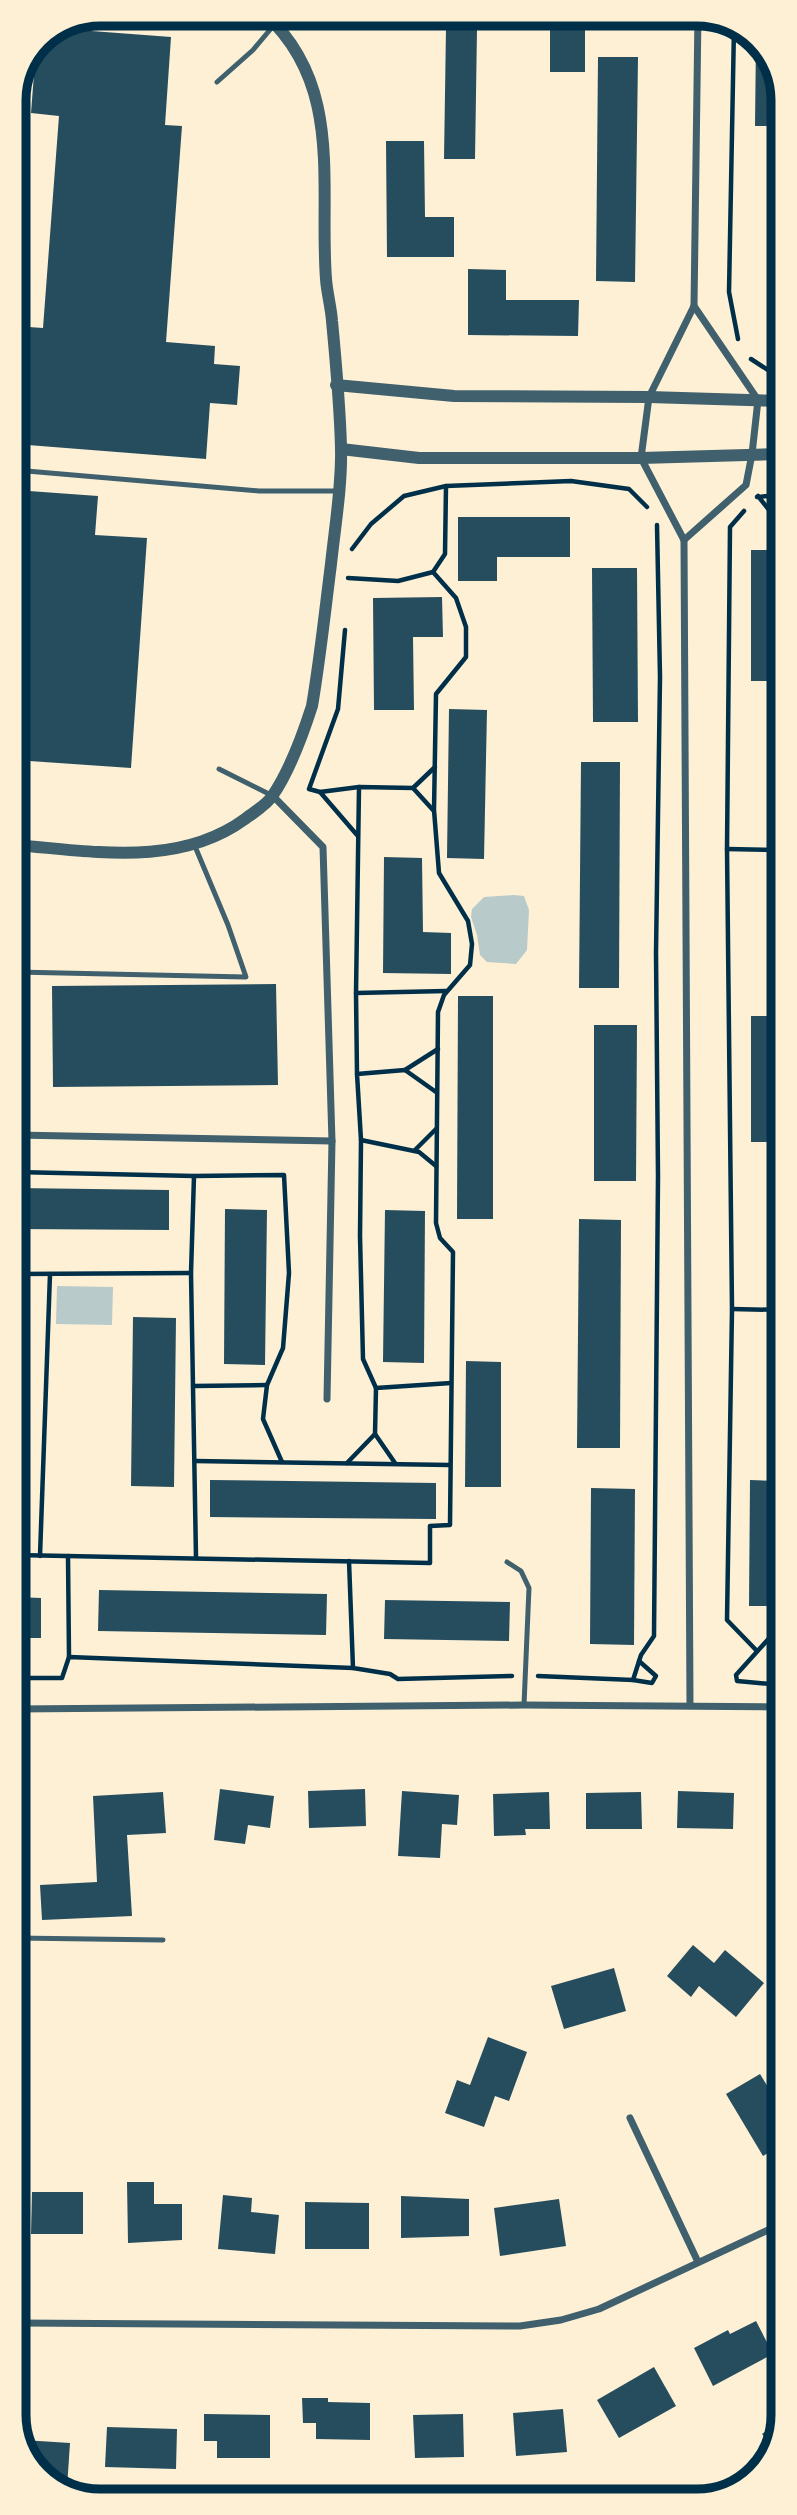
<svg xmlns="http://www.w3.org/2000/svg" width="797" height="2515" font-family="Quicksand,sans-serif">
	<style>
		.green { fill: #b9caca }
		.building { fill: #264d5e }
		.lines { fill: none; stroke-linecap: round; stroke-linejoin: round }
		.path { stroke: #003049; stroke-width: 4.5 }
		.service { stroke: #3f606c; stroke-width: 5 }
		.minor { stroke: #3f606c; stroke-width: 7 }
		.tertiary { stroke: #3f606c; stroke-width: 12 }
		.rim { fill: none; stroke: #003049; stroke-width: 9 }
	</style>
	<rect width="100%" height="100%" fill="#fdf0d5"/>
	<g class="green">
		<polygon points="514,895 524,896 529,910 527,950 516,964 487,962 480,955 477,935 471,917 472,909 484,897"/>
		<polygon points="57,1286 113,1287 112,1325 56,1324"/>
	</g>
	<g class="building">
		<rect x="550" y="14" width="35" height="58"/>
		<polygon points="446,28 477,29 475,159 444,159"/>
		<polygon points="65,29 171,37 165,125 182,126 166,342 215,346 214,364 240,366 237,405 210,403 206,459 15,444 14,326 43,328 59,116 31,113 36,48 40,39"/>
		<polygon points="756,40 780,79 780,126 755,126"/>
		<polygon points="598,57 638,57 635,282 596,281"/>
		<polygon points="386,141 424,141 425,217 454,217 454,257 387,257"/>
		<polygon points="468,269 506,270 506,300 579,300 578,336 468,335"/>
		<polygon points="15,490 98,496 95,535 147,538 131,768 15,760 15,696 22,592 15,592"/>
		<polygon points="458,517 570,517 570,557 497,557 497,581 458,581"/>
		<rect x="751" y="550" width="30" height="131"/>
		<polygon points="592,568 637,568 638,722 593,722"/>
		<polygon points="442,597 443,637 413,637 414,710 374,710 373,598"/>
		<polygon points="449,709 487,710 484,859 447,858"/>
		<polygon points="581,762 620,762 619,988 579,988"/>
		<polygon points="384,857 422,858 423,932 451,933 451,974 383,973"/>
		<polygon points="276,984 278,1085 53,1087 52,986"/>
		<polygon points="458,996 493,996 493,1219 457,1219"/>
		<rect x="751" y="1016" width="30" height="126"/>
		<polygon points="594,1025 637,1025 636,1181 594,1181"/>
		<polygon points="15,1188 169,1190 169,1230 15,1229"/>
		<polygon points="225,1209 267,1210 265,1365 224,1364"/>
		<polygon points="385,1210 425,1211 424,1363 383,1362"/>
		<polygon points="579,1219 621,1220 620,1448 577,1448"/>
		<polygon points="16,1302 27,1303 18,1437 16,1437"/>
		<polygon points="133,1317 176,1318 174,1487 131,1486"/>
		<polygon points="466,1361 501,1362 501,1487 465,1487"/>
		<polygon points="210,1480 436,1483 436,1519 210,1517"/>
		<polygon points="750,1480 782,1481 782,1606 749,1606"/>
		<polygon points="591,1488 635,1489 634,1645 590,1644"/>
		<polygon points="99,1590 327,1594 326,1635 98,1631"/>
		<polygon points="16,1597 41,1598 41,1638 16,1638"/>
		<polygon points="385,1600 510,1602 509,1641 384,1639"/>
		<rect x="768" y="1783" width="14" height="75"/>
		<polygon points="220,1789 274,1796 270,1828 248,1825 245,1844 214,1840"/>
		<polygon points="365,1789 366,1826 309,1828 308,1791"/>
		<polygon points="402,1791 459,1795 457,1825 442,1824 440,1858 398,1856"/>
		<polygon points="678,1791 734,1793 733,1829 677,1828"/>
		<polygon points="163,1792 166,1833 127,1835 132,1916 42,1920 40,1885 97,1882 93,1796"/>
		<polygon points="549,1792 550,1829 525,1829 526,1835 494,1836 493,1794"/>
		<polygon points="641,1792 642,1829 586,1829 586,1793"/>
		<polygon points="693,1945 714,1963 725,1950 764,1983 736,2017 699,1986 691,1997 667,1976"/>
		<polygon points="614,1968 626,2011 564,2029 551,1986"/>
		<polygon points="488,2037 527,2052 509,2101 495,2096 484,2127 445,2113 457,2080 470,2085"/>
		<polygon points="760,2074 783,2112 783,2144 763,2156 726,2094"/>
		<polygon points="127,2182 154,2182 154,2204 182,2204 182,2240 128,2243"/>
		<polygon points="32,2192 83,2192 83,2234 31,2234"/>
		<polygon points="223,2195 252,2198 251,2212 279,2215 275,2254 218,2249"/>
		<polygon points="401,2196 469,2199 469,2236 401,2238"/>
		<polygon points="559,2199 566,2246 500,2256 494,2208"/>
		<polygon points="305,2202 369,2203 369,2249 305,2249"/>
		<polygon points="756,2321 773,2354 713,2386 694,2348 728,2330 730,2334"/>
		<polygon points="654,2367 676,2406 619,2438 597,2400"/>
		<polygon points="302,2398 328,2398 328,2402 370,2403 370,2440 316,2439 316,2423 303,2423"/>
		<polygon points="563,2409 567,2452 516,2456 513,2413"/>
		<polygon points="204,2414 270,2415 270,2458 217,2458 217,2441 204,2441"/>
		<polygon points="463,2414 464,2457 415,2458 413,2415"/>
		<polygon points="782,2419 772,2446 772,2447 762,2434"/>
		<polygon points="107,2427 177,2429 176,2469 105,2467"/>
		<polygon points="23,2440 70,2443 67,2488 44,2480 23,2446"/>
	</g>
	<g class="lines">
		<g class="path">
			<polyline points="734,27 729,292 738,339"/>
			<polyline points="751,359 774,374 781,375"/>
			<polyline points="758,496 781,525"/>
			<polyline points="757,497 781,495"/>
			<polyline points="744,511 730,527 727,849 732,1309 727,1620 757,1651"/>
			<polyline points="352,549 371,524 404,496 446,486 571,481 629,489 647,507"/>
			<polyline points="348,578 398,581 433,572"/>
			<polyline points="413,788 435,767"/>
			<polyline points="320,792 309,789 338,709 345,630"/>
			<polyline points="357,835 320,792 359,787"/>
			<polyline points="727,849 781,850"/>
			<polyline points="356,993 359,787 413,788 433,810"/>
			<polyline points="405,1070 438,1049"/>
			<polyline points="357,1074 356,993 446,991"/>
			<polyline points="361,1140 357,1074 405,1070 436,1092"/>
			<polyline points="415,1150 436,1129"/>
			<polyline points="15,1172 194,1176 284,1175 289,1273 283,1348 267,1385 263,1419 282,1462"/>
			<polyline points="194,1176 191,1273 196,1558"/>
			<polyline points="16,1274 191,1273"/>
			<polyline points="732,1309 782,1310"/>
			<polyline points="193,1386 267,1385"/>
			<polyline points="376,1388 363,1359 360,1236 361,1140 419,1152 436,1166"/>
			<polyline points="375,1434 376,1388 451,1383"/>
			<polyline points="195,1461 450,1465"/>
			<polyline points="347,1463 375,1434 395,1463"/>
			<polyline points="16,1555 430,1563 430,1526 450,1525 453,1252 440,1238 436,1223 438,1012 444,995 470,965 472,944 468,921 439,873 434,810 436,694 466,657 466,627 456,598 433,572 445,554 446,486"/>
			<polyline points="40,1556 50,1274"/>
			<polyline points="68,1556 69,1657"/>
			<polyline points="349,1561 353,1668 390,1674 398,1679 512,1676"/>
			<polyline points="782,1624 736,1675 737,1681 782,1685"/>
			<polyline points="538,1676 633,1680 641,1655 654,1636 658,1176 656,953 660,677 657,525"/>
			<polyline points="16,1678 62,1678 69,1657 353,1668"/>
			<polyline points="633,1680 652,1683 656,1676 639,1661"/>
		</g>
		<g class="service">
			<polyline points="217,82 253,50 274,25"/>
			<polyline points="15,470 259,491 339,491"/>
			<polyline points="219,769 273,796"/>
			<polyline points="15,972 246,977 228,925 194,844"/>
			<polyline points="507,1562 521,1571 529,1588 524,1705"/>
			<polyline points="16,1938 163,1940"/>
		</g>
		<g class="minor">
			<polyline points="275,23 285,14"/>
			<polyline points="684,540 746,485 752,454 758,400 694,306"/>
			<polyline points="273,796 323,847 332,1141 327,1399"/>
			<polyline points="15,1135 332,1141"/>
			<polyline points="690,1705 684,540 641,458 649,397 694,306 698,14"/>
			<polyline points="16,1709 524,1705 782,1707"/>
			<polyline points="630,2118 698,2262"/>
			<polyline points="17,2323 520,2326 561,2320 599,2309 783,2223"/>
		</g>
		<g class="tertiary">
			<polyline points="336,385 454,396 649,397 781,401"/>
			<polyline points="341,449 419,458 641,458 781,454"/>
			<path d="M15 845C92 851 178 868 245 819 254 812 267 805 273 795 290 770 303 734 312 706 320 659 325 611 331 564 335 526 342 486 341 448 340 406 336 363 332 321 331 307 327 293 326 279 319 185 344 86 265 14"/>
		</g>
	</g>
	<path d="M0 0H797V2515H0ZM100 26H697A74 74 0 0 1 771 100V2415A74 74 0 0 1 697 2489H100A74 74 0 0 1 26 2415V100A74 74 0 0 1 100 26Z" fill="#fdf0d5" fill-rule="evenodd"/>
	<path class="rim" d="M100 26H697A74 74 0 0 1 771 100V2415A74 74 0 0 1 697 2489H100A74 74 0 0 1 26 2415V100A74 74 0 0 1 100 26Z"/>
</svg>
